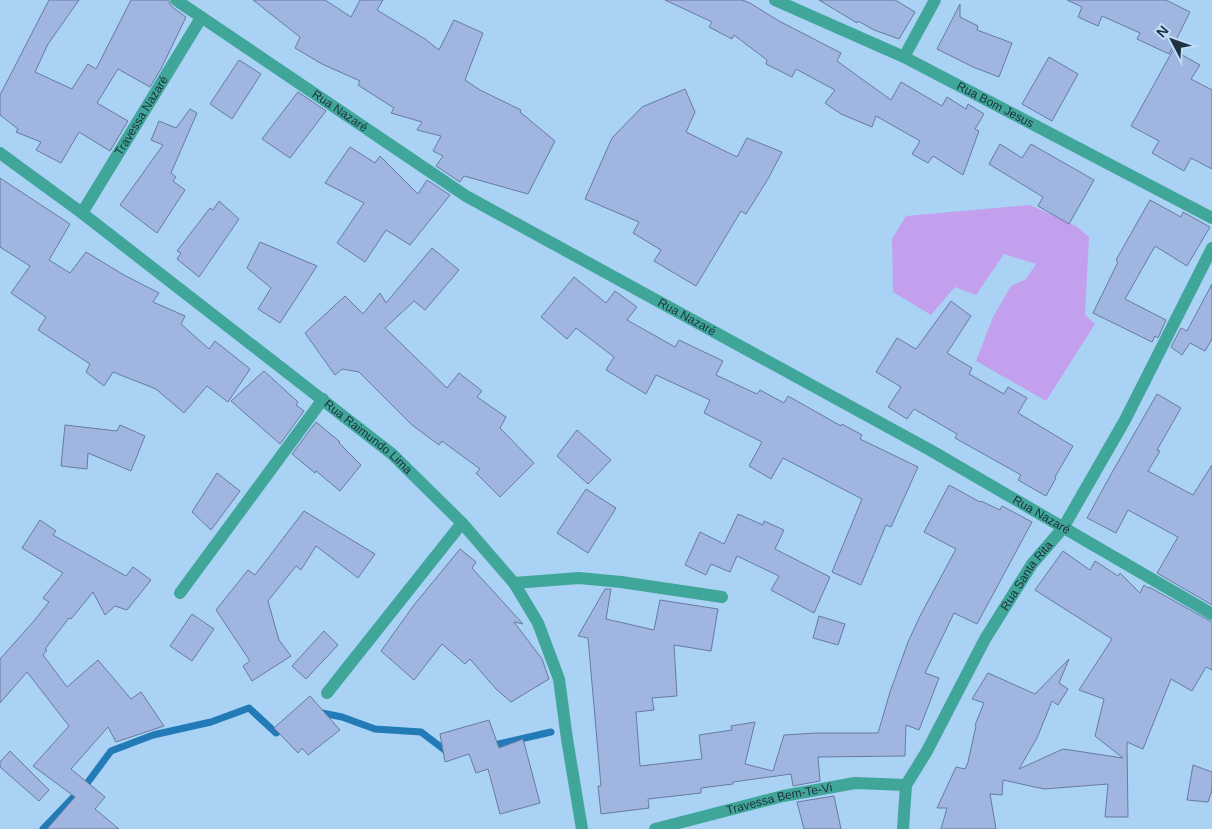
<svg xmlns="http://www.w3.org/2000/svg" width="1212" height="829" font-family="Helvetica,sans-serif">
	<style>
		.green { fill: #c2a0ed }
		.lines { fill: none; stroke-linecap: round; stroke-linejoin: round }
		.stream { stroke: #227bb7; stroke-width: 7 }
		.building { fill: #a0b5df; stroke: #677ba2 }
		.minor { stroke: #3fa699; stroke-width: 12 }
		.labels { text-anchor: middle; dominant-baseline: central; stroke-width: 4; stroke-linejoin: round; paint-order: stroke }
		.street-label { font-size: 12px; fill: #21313f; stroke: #bddefa }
	</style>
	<rect width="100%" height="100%" fill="#a9d2f4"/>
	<polygon class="green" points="1030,205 1076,226 1089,237 1085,315 1095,324 1046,401 976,361 993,317 1011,286 1026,279 1036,264 1004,254 976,295 955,287 931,315 893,292 892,239 906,216"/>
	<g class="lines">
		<g class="stream">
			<polyline points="317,712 342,717 375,729 421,732 450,754"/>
			<polyline points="490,746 551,732"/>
			<polyline points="43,829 88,782 111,751 153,735 211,722 249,708 276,733 285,727"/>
		</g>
	</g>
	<g class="building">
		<polygon points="49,0 79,0 48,44 35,72 72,89 88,64 96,69 131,0 168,0 171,6 186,17 161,69 150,87 118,69 97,103 128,121 110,151 79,132 61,163 36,150 41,142 16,132 18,129 0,115 0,95"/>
		<polygon points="253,0 325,0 351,17 360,0 383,0 377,10 425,39 439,50 454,20 483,33 465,80 480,90 521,110 520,112 555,141 528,194 464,176 460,182 436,166 443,156 433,151 441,136 417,130 422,122 391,113 394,108 358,85 360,81 322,64 295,48 300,37"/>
		<polygon points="665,0 742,0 750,3 779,21 841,53 837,61 891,100 901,82 942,106 947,97 966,109 968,104 984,114 975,129 979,131 963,175 933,156 928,163 912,154 920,141 876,116 872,127 841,114 825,103 835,90 796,69 792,77 766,64 767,60 734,35 732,39 709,27 712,22"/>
		<polygon points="819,0 895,0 915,12 899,39 874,30 858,21 857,23"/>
		<polygon points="1067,0 1166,0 1190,12 1169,54 1137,39 1140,33 1102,16 1098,26 1078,17 1082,7"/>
		<polygon points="960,4 960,17 978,26 977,30 1012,43 999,77 973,67 937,49"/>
		<polygon points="1173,50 1200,65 1191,79 1212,90 1212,169 1191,158 1184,171 1152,153 1159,141 1131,126"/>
		<polygon points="1049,57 1078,74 1052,121 1022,104"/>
		<polygon points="239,60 261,74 232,119 210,104"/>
		<polygon points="685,89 695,112 686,132 737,157 747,138 782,152 768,179 746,214 741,211 696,286 654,261 661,250 633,233 639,222 585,199 612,138 642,107"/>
		<polygon points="298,92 326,111 290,158 262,139"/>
		<polygon points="190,109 197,113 171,173 176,177 173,181 185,190 157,233 120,205 163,145 151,140 159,121 176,128"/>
		<polygon points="1000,144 1022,158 1031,144 1094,180 1069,224 1038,206 1043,197 989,164"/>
		<polygon points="350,147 375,163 380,156 418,194 427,180 450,195 410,245 386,230 365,262 337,243 364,203 325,183"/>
		<polygon points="0,178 70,224 49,260 70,273 86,252 124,275 159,293 153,302 185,316 181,324 209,349 215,341 250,369 228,402 207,386 184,413 156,389 113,372 104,386 86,372 90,364 38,330 46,317 11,293 30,266 0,247"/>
		<polygon points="1150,200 1181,217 1183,212 1210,227 1187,266 1155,246 1125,299 1166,320 1158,338 1155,336 1152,342 1093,313 1118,262 1116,260"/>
		<polygon points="219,201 239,219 199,277 177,259 181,253 177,251 210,208 213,210"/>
		<polygon points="260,242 317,266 280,323 258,309 271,288 247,268"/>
		<polygon points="432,248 459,270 425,310 414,301 385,328 447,388 459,373 482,391 477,397 506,417 500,428 534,463 500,497 476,473 480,469 442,441 439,445 412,425 359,372 342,369 335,375 305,333 345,296 363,314 380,293 386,303"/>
		<polygon points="574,277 606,303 615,291 637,307 627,320 675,347 679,340 723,361 716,375 757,394 760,390 784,403 788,396 841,426 842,424 862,435 860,439 918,467 891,527 886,525 861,585 832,572 862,499 783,458 771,479 749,466 762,442 704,413 710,400 656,375 646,394 606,370 614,357 576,328 567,339 541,317"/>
		<polygon points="1212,284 1212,339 1205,351 1190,343 1182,355 1171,347 1181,328 1187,331"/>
		<polygon points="951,301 971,316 947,353 972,368 969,374 1004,394 1008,387 1027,398 1018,413 1073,446 1055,477 1056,478 1046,496 1018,480 1021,475 955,438 957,434 914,409 907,419 888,407 901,387 876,372 897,338 916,349"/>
		<polygon points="264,371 298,402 296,405 304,411 280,444 231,401"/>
		<polygon points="1157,394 1181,408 1157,450 1160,451 1148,471 1193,495 1212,465 1212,605 1157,573 1178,537 1128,510 1116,533 1087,518 1110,476"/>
		<polygon points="316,422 340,442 339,443 361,465 340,491 316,471 315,473 292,454"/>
		<polygon points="65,425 117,431 120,425 145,436 131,471 88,453 87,469 61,466"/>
		<polygon points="577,430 611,460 588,484 557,456"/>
		<polygon points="217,473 240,491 211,530 192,512"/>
		<polygon points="949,485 980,502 981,501 1000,510 1002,506 1032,522 977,624 954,613 925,673 939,678 919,730 906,725 905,756 818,757 820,781 793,786 791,774 733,782 733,784 701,788 701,793 648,799 649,808 601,814 598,786 601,786 588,638 578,636 605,589 611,589 606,619 654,630 660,600 718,609 711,651 674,645 677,696 652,698 654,710 636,712 640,766 702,759 699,735 732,730 731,726 755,722 745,764 773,771 784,735 816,733 878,733 890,692 908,642 921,614 956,549 924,532"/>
		<polygon points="586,489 616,508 588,553 557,533"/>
		<polygon points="304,511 375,554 358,578 316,546 301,570 296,566 268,601 279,640 291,656 252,681 243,666 250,661 216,610 248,570 255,575"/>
		<polygon points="738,514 763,525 764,521 784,530 775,549 830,577 814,613 771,590 779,576 737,556 730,572 711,564 706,575 685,565 700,532 724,544"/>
		<polygon points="40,520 56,531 53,535 126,576 133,567 151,580 127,610 115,606 105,615 93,592 71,619 69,618 45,649 47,650 43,655 67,687 98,660 131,699 141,692 164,726 116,742 108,727 71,769 105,797 95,809 119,829 47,829 75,797 33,766 69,726 27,672 0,703 0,659 33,622 49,602 43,598 63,573 22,548"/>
		<polygon points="460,549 476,562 472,568 523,624 514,622 542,659 549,679 511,702 496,689 470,659 465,664 442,644 414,680 381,651 414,605"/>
		<polygon points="1063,551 1090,570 1095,561 1118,576 1120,573 1140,593 1144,585 1148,588 1149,587 1212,622 1212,670 1206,667 1192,691 1171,679 1143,749 1127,742 1128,817 1105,817 1108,784 1044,789 1003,780 1002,795 990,794 996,829 941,829 947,808 937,808 956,767 965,769 968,762 976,726 975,725 984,703 972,699 988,673 1035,694 1069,659 1059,683 1068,689 1058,705 1052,701 1037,738 1019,769 1063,749 1123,758 1095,736 1104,699 1079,690 1112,639 1035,590"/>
		<polygon points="192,614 214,629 192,661 170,646"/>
		<polygon points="819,616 845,624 838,645 813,638"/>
		<polygon points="324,631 338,645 306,679 292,666"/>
		<polygon points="310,696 340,730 308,755 302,748 298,753 274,728"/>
		<polygon points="489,720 499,748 523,739 540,803 500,814 488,769 476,773 469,754 445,762 440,734"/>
		<polygon points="10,751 49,790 39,801 0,767 0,762"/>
		<polygon points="1193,765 1212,772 1212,790 1208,802 1187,800"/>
		<polygon points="834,796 841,829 804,829 797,802"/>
	</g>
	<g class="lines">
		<g class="minor">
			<path id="s1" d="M176 0 466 196 930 450 1212 614"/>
			<path id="s2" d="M775 0 904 57 1212 218"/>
			<polyline points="904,57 935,0"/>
			<path id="s3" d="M0 153 82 213 392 454 462 523 514 583 538 623 559 679 567 739 582 829"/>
			<path id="s4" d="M82 213 201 18"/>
			<polyline points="514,583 579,578 621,582 722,597"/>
			<polyline points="180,593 323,399"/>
			<polyline points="327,693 462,523"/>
			<path id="s5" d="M655 829 783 796 855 783 906 785"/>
			<path id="s6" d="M903 829 906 785 927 751 985 639 1032 564 1063 528 1125 420 1212 248"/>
		</g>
	</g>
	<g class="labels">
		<g class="street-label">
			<text stroke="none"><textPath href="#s2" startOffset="244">Rua Bom Jesus</textPath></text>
			<text stroke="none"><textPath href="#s1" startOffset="198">Rua Nazaré</textPath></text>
			<text stroke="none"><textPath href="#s4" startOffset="114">Travessa Nazaré</textPath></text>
			<text stroke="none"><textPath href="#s1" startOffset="602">Rua Nazaré</textPath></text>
			<text stroke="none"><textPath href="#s3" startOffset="465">Rua Raimundo Lima</textPath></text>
			<text stroke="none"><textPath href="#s1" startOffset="1008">Rua Nazaré</textPath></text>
			<text stroke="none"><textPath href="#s6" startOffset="286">Rua Santa Rita</textPath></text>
			<text stroke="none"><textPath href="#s5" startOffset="128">Travessa Bem-Te-Vi</textPath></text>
		</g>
	</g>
	<g transform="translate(1172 40) rotate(311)" stroke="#bddefa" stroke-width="4" paint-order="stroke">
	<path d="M0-4L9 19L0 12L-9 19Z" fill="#21313f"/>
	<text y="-8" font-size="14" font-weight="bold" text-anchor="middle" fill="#21313f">N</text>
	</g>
</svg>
